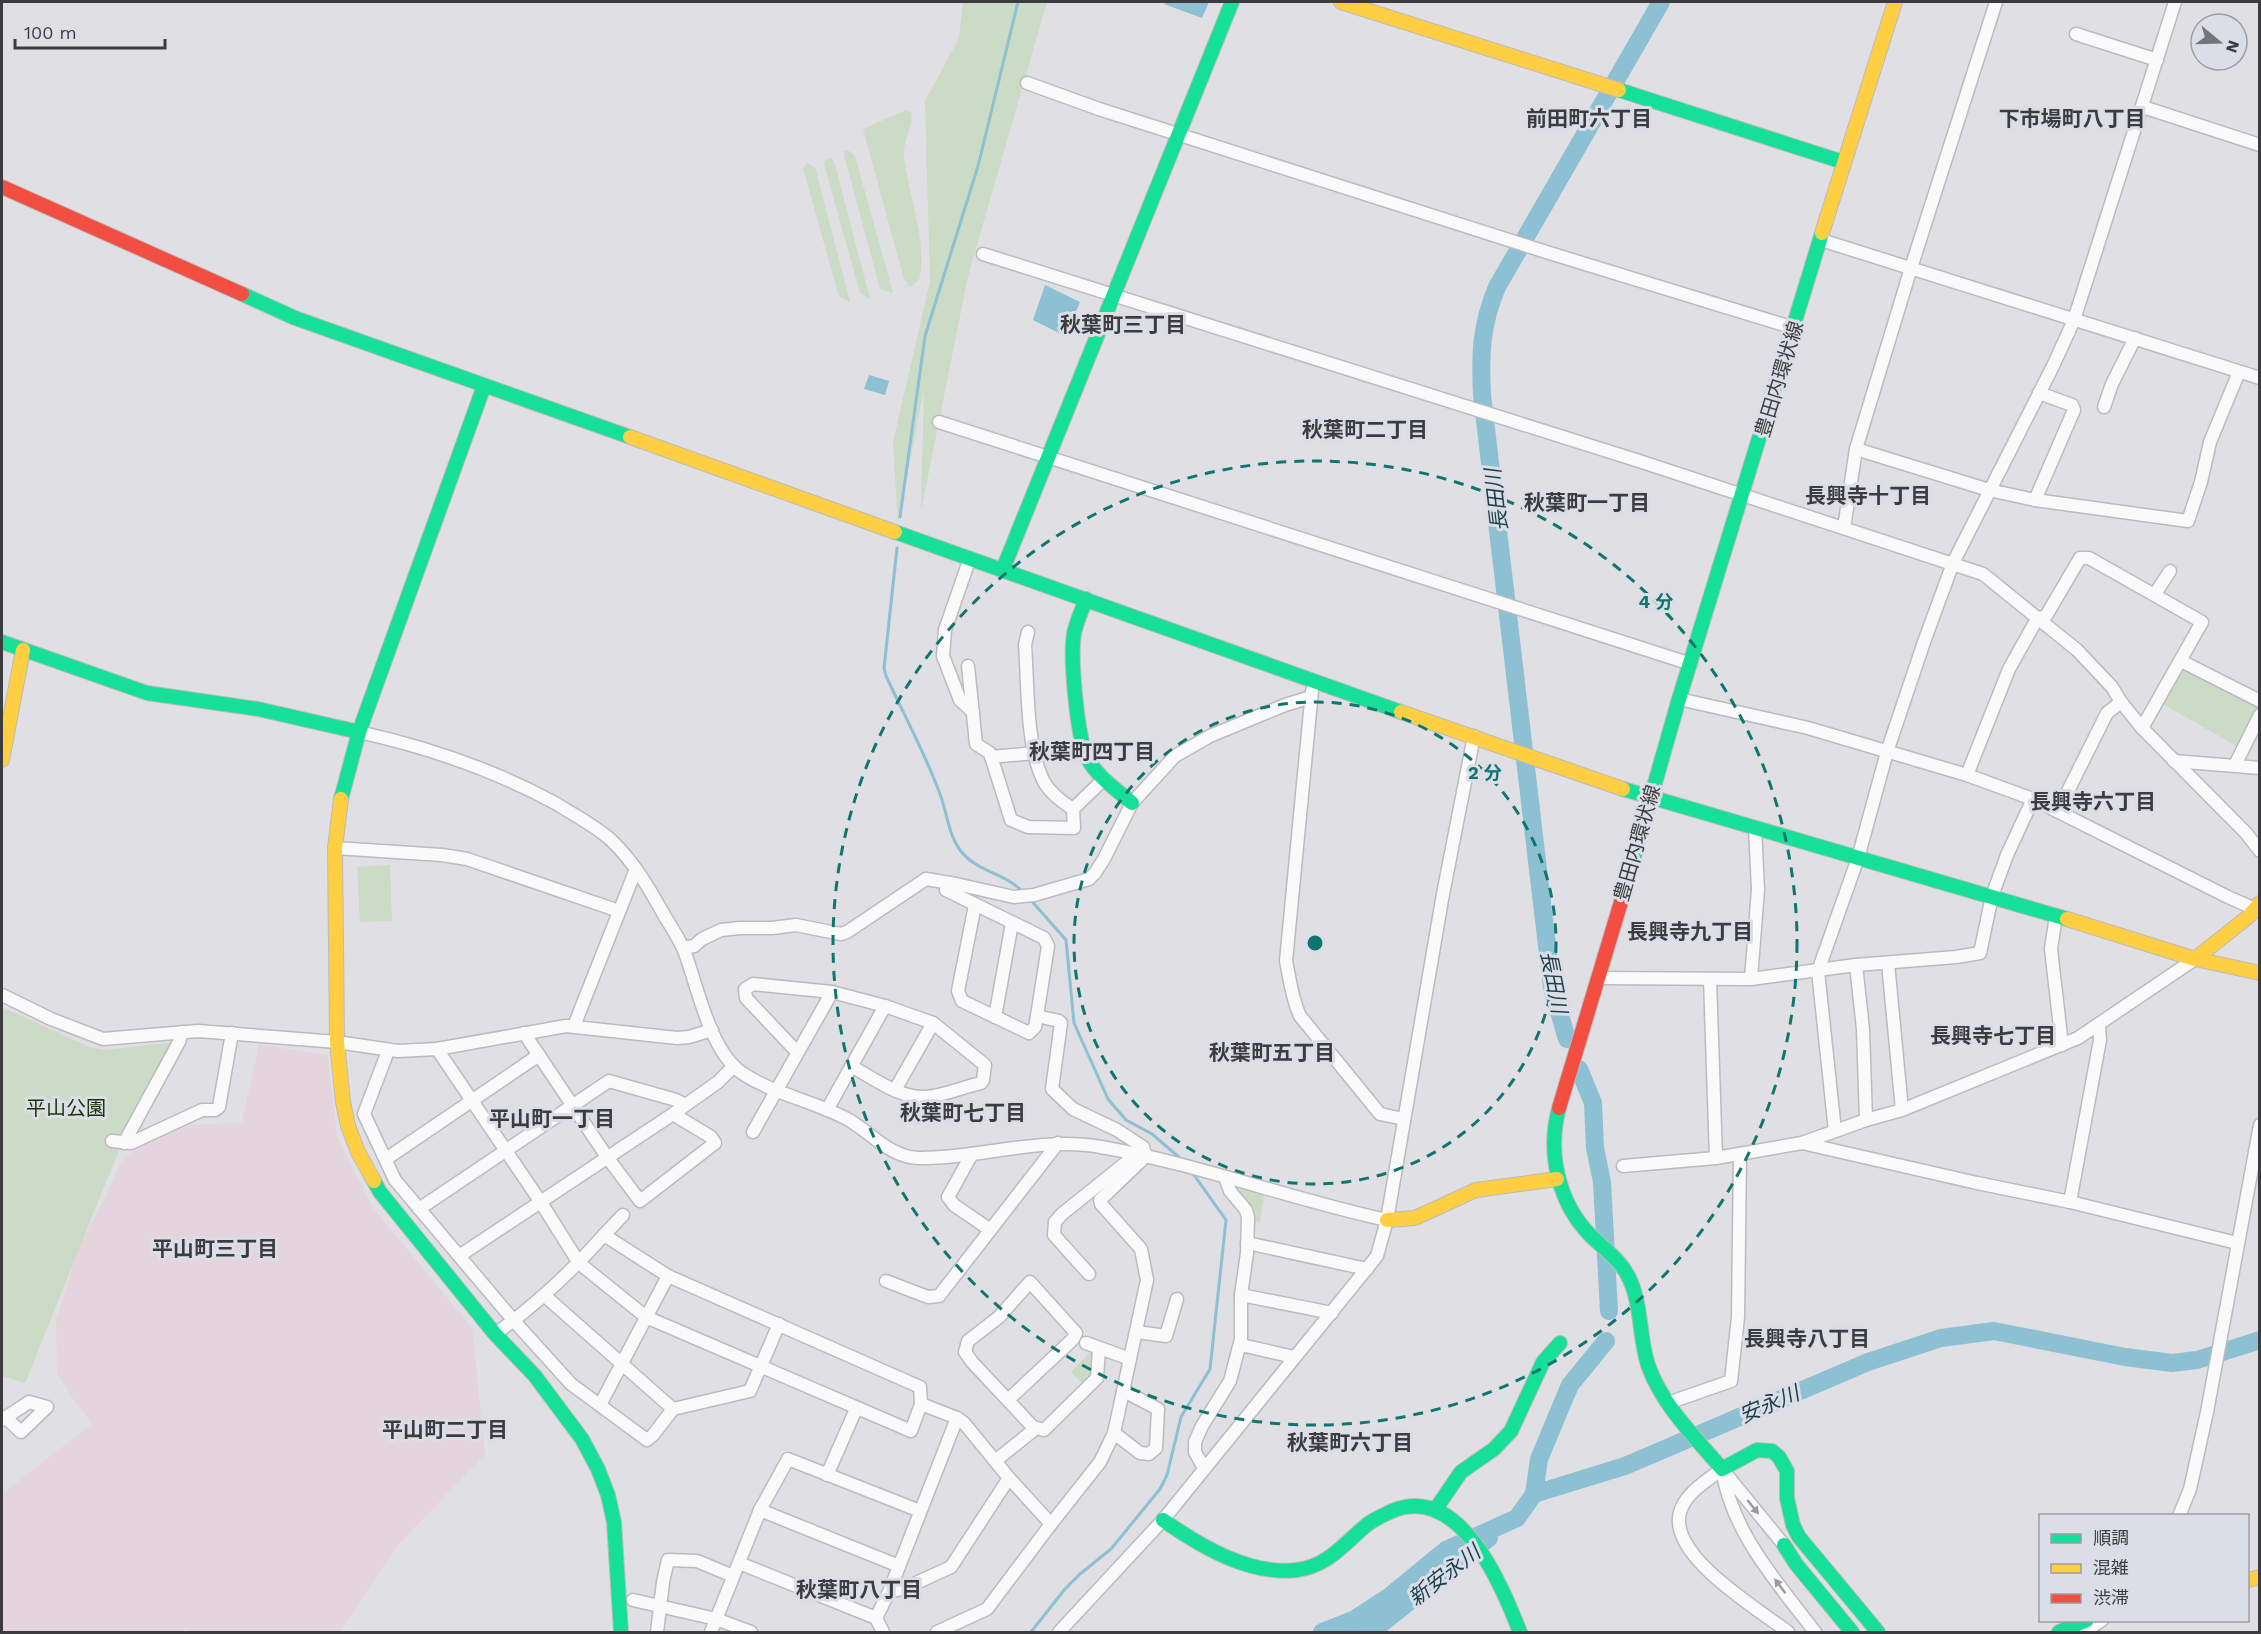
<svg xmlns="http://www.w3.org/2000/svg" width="2261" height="1634" font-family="'Work Sans','Noto Sans JP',sans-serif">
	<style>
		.medical { fill: #e3d5db }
		.green { fill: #cbdbc5 }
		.water { fill: #8cc0d2 }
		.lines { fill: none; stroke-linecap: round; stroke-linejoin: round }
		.stream { stroke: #8cc0d2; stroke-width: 3 }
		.river { stroke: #8cc0d2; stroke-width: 18 }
		.street-casing { stroke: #bbbbbf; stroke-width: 15 }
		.fast-casing { stroke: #bbbbbf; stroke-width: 16 }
		.slow-casing { stroke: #bbbbbf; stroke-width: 16 }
		.jam-casing { stroke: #bbbbbf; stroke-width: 16 }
		.street { stroke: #fafafb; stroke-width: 12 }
		.fast { stroke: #16e098; stroke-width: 14 }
		.slow { stroke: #ffcf43; stroke-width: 14 }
		.jam { stroke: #f24e42; stroke-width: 14 }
		.oneway { fill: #9b9b9e }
		.ring { fill: none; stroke: #0f766e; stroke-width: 3; stroke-dasharray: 10 8 }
		.labels { text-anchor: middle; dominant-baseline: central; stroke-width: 6; stroke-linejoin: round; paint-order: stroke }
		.street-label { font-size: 20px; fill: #3c3c40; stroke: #dcdee7 }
		.park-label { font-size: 20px; fill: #163600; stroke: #dcdee7 }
		.neighbourhood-label { font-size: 21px; font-weight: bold; fill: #3c3c40; stroke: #dcdee7 }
		.water-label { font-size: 21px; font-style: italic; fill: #1c3f4a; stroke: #dcdee7 }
		.centre { fill: #0f766e; stroke: #dcdee7; stroke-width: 3 }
		.ring-label { font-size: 18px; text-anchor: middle; font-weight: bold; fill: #0f766e; stroke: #dcdee7; stroke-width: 6; stroke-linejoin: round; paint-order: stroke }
	</style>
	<rect width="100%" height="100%" fill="#dfdfe4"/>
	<polygon class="medical" points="259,1045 328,1055 337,1137 373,1208 472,1328 485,1454 397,1546 340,1632 191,1632 186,1627 180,1632 2,1632 2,1494 92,1424 71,1396 57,1373 56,1320 78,1250 112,1184 119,1164 137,1147 182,1126 242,1122"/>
	<g class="green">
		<polygon points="963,2 1047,2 968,276 921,511 924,389 898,523 893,442 930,282 925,101 959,38"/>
		<path d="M906 110 911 112C915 123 902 141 904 156 908 194 928 242 919 280L910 287 904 279 863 129Z"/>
		<polygon points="845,150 849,151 855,156 893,293 880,289 844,155"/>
		<polygon points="831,158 834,161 870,299 860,293 824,164 826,159"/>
		<polygon points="807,163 815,167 850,302 839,297 803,168"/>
		<polygon points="2185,667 2257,704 2258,709 2240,748 2161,703 2181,668"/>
		<polygon points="390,865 392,921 360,922 357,867"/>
		<polygon points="2,1007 89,1047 104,1050 175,1042 123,1140 25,1383 2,1376"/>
		<polygon points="1241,1188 1264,1195 1260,1222 1253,1221 1239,1195"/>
		<polygon points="1091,1351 1094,1355 1092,1378 1084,1385 1071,1372"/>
	</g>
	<g class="water">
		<polygon points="1166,2 1209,2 1202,18 1164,4"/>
		<polygon points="1045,285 1080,302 1065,336 1033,320"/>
		<polygon points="869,375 889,381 885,395 864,389"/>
		<polygon points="1403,1591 1431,1593 1379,1632 1344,1632"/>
	</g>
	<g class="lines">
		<g class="stream">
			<polyline points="900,517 925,336 978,166 1018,2"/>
			<path d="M897 548 884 668 886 676C904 715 925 753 940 794 947 812 948 834 960 850 976 872 1006 873 1024 893"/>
			<polyline points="1029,898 1066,940 1074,1023 1108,1099 1126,1120 1152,1134 1180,1158"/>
			<polyline points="1031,1632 1065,1589 1080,1574 1111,1549 1160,1489 1167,1475 1181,1417 1210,1369 1226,1220 1194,1175"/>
		</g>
		<g class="river">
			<path d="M1567 1039 1552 988 1482 395C1480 354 1481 325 1497 287L1661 2"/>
			<polyline points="1579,1069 1593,1103 1595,1148 1602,1182 1609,1311"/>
			<polyline points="1534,1494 1539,1459 1570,1385 1606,1341"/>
			<polyline points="1322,1632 1355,1619 1390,1596 1446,1550 1517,1518 1534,1494 1625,1466 1868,1362 1941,1338 1994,1331 2125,1357 2172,1363 2197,1360 2260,1340"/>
			<polyline points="1371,1632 1489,1538"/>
		</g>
		<defs>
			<g id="street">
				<polyline points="2076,34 2157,60"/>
				<polyline points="1027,83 1099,109 1543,251 1794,328"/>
				<polyline points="2143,107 2260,145"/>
				<polyline points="1821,240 2260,378"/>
				<polyline points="983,254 1639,461 1983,574 2077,650 2112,687 2121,702 2142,728 2246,833 2260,851"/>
				<polyline points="2104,407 2112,384 2135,338"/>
				<polyline points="939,422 1691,664"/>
				<polyline points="1856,449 1989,490 2035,500 2188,521 2201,482 2210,442 2239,372"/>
				<polyline points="2035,500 2074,410 2072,405 2039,393"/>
				<polyline points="1844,528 1856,449 1911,268 1996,2"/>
				<polyline points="970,558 945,630 943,656 960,700 973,712"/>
				<polyline points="2155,594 2170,571"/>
				<path d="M1028 632 1025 645C1028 684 1026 745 1043 780 1049 792 1062 802 1073 809"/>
				<polyline points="2181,661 2260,701"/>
				<polyline points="968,666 976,744 990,753 1011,820 1028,827 1074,828 1073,809 1104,779"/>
				<path d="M1312 691 1286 961C1290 980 1292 999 1300 1016L1380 1114 1404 1119"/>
				<polyline points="1679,699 1808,728 1967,775 2033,799 2228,897 2260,911"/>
				<path d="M359 732C427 747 494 770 555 803 574 815 594 825 611 840 634 862 649 888 664 915 671 927 680 939 685 953 698 988 710 1051 742 1073 775 1095 815 1101 849 1120 871 1133 890 1157 918 1158 979 1159 1039 1136 1101 1147 1198 1164 1290 1199 1387 1220"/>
				<polyline points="991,757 1035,753"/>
				<polyline points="2174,761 2260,768"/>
				<polyline points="2235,765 2260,715"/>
				<polyline points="1967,775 2009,669 2037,619 2046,616 2080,558 2089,558 2202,622 2142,728"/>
				<polyline points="2058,811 2107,713 2121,702"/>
				<polyline points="335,848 442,855 467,859 619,911"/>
				<polyline points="946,890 1044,938 1048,946 1037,1016"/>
				<polyline points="975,905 958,991 962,1001 1029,1033 1035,1027 1037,1016 1059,1021 1061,1023 1052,1089 1073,1109 1117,1130 1143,1147 1146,1156"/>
				<polyline points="2056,916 2051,949 2062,1045"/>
				<polyline points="683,948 694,946 702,939 721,930 740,928 772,928 796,925 841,934 847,932 926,879 956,884 1014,897 1034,895 1089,879 1095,873 1104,859 1132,803 1175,756 1210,736 1285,705 1311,697"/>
				<polyline points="1888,963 1902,1110"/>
				<polyline points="1856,965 1863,1029 1866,1120"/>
				<polyline points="1599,978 1751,979 1856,965 1956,957 1980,953 1992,896 2007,855 2033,799"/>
				<polyline points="1710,979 1716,1158"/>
				<polyline points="1751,979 1758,889 1755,828"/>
				<polyline points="2,995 51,1019 103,1039 198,1031 337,1042 398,1051 437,1049 566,1026 677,1038 689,1037 712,1030"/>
				<polyline points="995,1017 1012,923"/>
				<polyline points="574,1026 636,869"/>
				<polyline points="524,1033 607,1157 640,1201 715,1143 711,1137 673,1114"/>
				<path d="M437 1049 540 1201 579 1263 646 1317 911 1431 921 1404 920 1387 668 1276 604 1235C571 1272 536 1305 495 1334"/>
				<polyline points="388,1051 364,1114 395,1180 514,1321 571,1384 647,1440 653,1435 673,1409 750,1391 779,1324"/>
				<polyline points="797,1052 746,998 745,989 753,984 832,992"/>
				<path d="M851 1066C873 1078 899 1098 925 1097 943 1096 963 1087 981 1083L983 1080 985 1065 933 1023 885 1006"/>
				<polyline points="895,1090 933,1023"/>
				<polyline points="1835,1131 1818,971 1858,858 1887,752 1924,642 1953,563 2053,366 2074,320 2175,2"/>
				<polyline points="753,1132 832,992 885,1006 827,1110"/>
				<polyline points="112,1141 131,1143 202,1110 215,1110 219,1107 232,1033"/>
				<polyline points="124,1143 179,1042 182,1032"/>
				<polyline points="1802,1143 1977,1183 2070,1202 2237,1243"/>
				<polyline points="972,1154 948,1197 954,1205 989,1229"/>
				<polyline points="386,1159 539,1055"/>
				<polyline points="1623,1166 1716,1158 1802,1143 1866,1120 1902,1110 2078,1038 2195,959"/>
				<polyline points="2070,1202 2100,1040 2099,1026"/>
				<polyline points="419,1209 609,1081 676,1100 685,1105"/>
				<polyline points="604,1235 623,1215"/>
				<polyline points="1247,1243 1367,1269"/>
				<polyline points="459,1256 673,1114 718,1082 734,1066"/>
				<polyline points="1089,1274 1054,1235 1055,1222 1062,1214 1133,1157"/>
				<polyline points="886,1281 928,1297 939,1296 1058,1143"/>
				<polyline points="1241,1295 1332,1313"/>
				<polyline points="545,1296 673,1409"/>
				<polyline points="1137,1332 1166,1336 1177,1299"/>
				<polyline points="1086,1343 1130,1359"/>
				<polyline points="1241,1345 1294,1357"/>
				<polyline points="1008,1400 1073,1339 1076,1333 1030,1282 999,1317 968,1341 965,1352 972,1362 1033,1427 1044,1430 1097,1378 1099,1349"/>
				<polyline points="1668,1403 1731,1381 1738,1317 1740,1155"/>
				<polyline points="921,1404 957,1418 964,1423 1009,1478 1051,1524 987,1609 937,1632"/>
				<polyline points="600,1405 668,1276"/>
				<polyline points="2,1420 29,1402 47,1407 21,1432 5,1417"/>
				<polyline points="1114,1433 1140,1453 1149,1454 1156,1448 1158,1409 1124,1391"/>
				<polyline points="995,1461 1035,1429"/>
				<polyline points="1204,1468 1195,1452 1195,1442 1202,1426 1230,1381 1241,1339 1241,1295 1247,1253 1248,1218 1246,1210 1230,1191 1225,1177"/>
				<path d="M1722 1469C1709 1479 1689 1491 1682 1507 1660 1552 1760 1610 1788 1632"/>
				<path d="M1722 1469C1732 1533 1777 1582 1815 1632"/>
				<polyline points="1722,1469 1784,1545"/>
				<polyline points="827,1475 856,1409"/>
				<polyline points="760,1510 899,1566"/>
				<polyline points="2179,1516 2190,1489 2207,1412 2260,1125"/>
				<polyline points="1051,1524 1100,1462 1114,1433 1147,1280 1141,1249 1101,1204 1100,1200 1146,1156"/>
				<polyline points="739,1563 876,1618 883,1632"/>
				<polyline points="889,1592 905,1588 951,1567 1009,1478"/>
				<polyline points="633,1600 716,1619 751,1632"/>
				<polyline points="876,1618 889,1592 957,1418"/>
				<polyline points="657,1632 663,1582 668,1560 697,1561 733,1576"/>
				<polyline points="711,1632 760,1510 788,1459 920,1511"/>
				<polyline points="1059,1632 1163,1520 1377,1256 1387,1220 1443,894 1474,736"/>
				<polyline points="2084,1632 2102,1620"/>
			</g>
			<g id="fast">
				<polyline points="1619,90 1843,162"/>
				<polyline points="242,294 295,318 630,437"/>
				<polyline points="895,532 1401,712"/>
				<polyline points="1003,569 1232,2"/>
				<path d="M1086 599C1082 610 1076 622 1074 634 1070 657 1077 742 1089 761 1099 778 1117 790 1132 803"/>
				<polyline points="2,642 147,693 258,709 359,732"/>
				<polyline points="1623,789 2067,919"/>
				<polyline points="341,799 359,732 484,386"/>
				<polyline points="1621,902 1679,699 1822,233"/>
				<path d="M1559 1108C1547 1152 1558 1203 1591 1236 1605 1250 1622 1261 1630 1280 1642 1307 1639 1337 1648 1365 1662 1405 1695 1437 1722 1469L1757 1450 1772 1451 1779 1457 1787 1471V1498L1793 1525 1799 1537 1878 1632"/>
				<polyline points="374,1181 380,1192 495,1334 535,1376 582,1439 598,1469 608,1495 614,1522 621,1632"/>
				<polyline points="1435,1510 1461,1472 1494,1449 1511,1431 1543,1362 1560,1343"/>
				<path d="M1163 1520C1200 1546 1250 1576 1297 1570 1329 1566 1345 1542 1368 1524 1376 1518 1384 1515 1392 1511 1460 1483 1501 1584 1520 1632"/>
				<polyline points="1784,1545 1796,1564 1852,1632"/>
				<polyline points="2059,1632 2087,1620"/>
			</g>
			<g id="slow">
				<polyline points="1341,2 1619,90"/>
				<polyline points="1822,233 1895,2"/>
				<polyline points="630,437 895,532"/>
				<polyline points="1401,712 1623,789"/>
				<polyline points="2,760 23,650"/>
				<polyline points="341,799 335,848 337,1042 343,1102 348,1126 358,1152 374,1181"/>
				<polyline points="2067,919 2195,959 2260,973"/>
				<polyline points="2195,959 2249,916 2260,903"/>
				<polyline points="1387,1220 1415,1218 1476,1190 1557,1179"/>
				<polyline points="2248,1580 2260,1577"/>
			</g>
			<g id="jam">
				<polyline points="2,187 242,294"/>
				<polyline points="1559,1108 1621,902"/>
			</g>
		</defs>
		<use href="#street" class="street-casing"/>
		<use href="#fast" class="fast-casing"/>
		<use href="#slow" class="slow-casing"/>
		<use href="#jam" class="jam-casing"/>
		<use href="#street" class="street"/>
		<use href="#fast" class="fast"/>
		<use href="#slow" class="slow"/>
		<use href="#jam" class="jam"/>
	</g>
	<defs><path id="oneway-solid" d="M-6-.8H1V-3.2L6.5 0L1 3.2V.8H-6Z" transform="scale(1.5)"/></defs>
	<g class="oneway">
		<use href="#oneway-solid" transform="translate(1753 1507) rotate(51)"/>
		<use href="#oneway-solid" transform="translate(1780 1586) rotate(-127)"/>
	</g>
	<g class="ring">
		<circle cx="1315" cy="943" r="241"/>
		<circle cx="1315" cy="943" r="482"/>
	</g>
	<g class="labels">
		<g class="street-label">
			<text transform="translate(1779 379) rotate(-73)">豊田内環状線</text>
			<text transform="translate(1637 843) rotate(-74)">豊田内環状線</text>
		</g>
		<g class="park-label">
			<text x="66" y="1108">平山公園</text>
		</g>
		<g class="neighbourhood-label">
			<text x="1589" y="118">前田町六丁目</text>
			<text x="2072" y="118">下市場町八丁目</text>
			<text x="1123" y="324">秋葉町三丁目</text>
			<text x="1365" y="429">秋葉町二丁目</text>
			<text x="1868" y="495">長興寺十丁目</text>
			<text x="1587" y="502">秋葉町一丁目</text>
			<text x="1092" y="751">秋葉町四丁目</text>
			<text x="2093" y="801">長興寺六丁目</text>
			<text x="1690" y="931">長興寺九丁目</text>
			<text x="1993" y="1035">長興寺七丁目</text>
			<text x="1272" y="1052">秋葉町五丁目</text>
			<text x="963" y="1112">秋葉町七丁目</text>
			<text x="552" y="1118">平山町一丁目</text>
			<text x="215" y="1248">平山町三丁目</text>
			<text x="1807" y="1338">長興寺八丁目</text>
			<text x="445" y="1429">平山町二丁目</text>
			<text x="1350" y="1442">秋葉町六丁目</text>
			<text x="859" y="1589">秋葉町八丁目</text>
		</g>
		<g class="water-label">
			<text transform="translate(1496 500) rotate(-97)">長田川</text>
			<text transform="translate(1554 982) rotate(79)">長田川</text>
			<text transform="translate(1769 1404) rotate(-23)">安永川</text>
			<text transform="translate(1444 1575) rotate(-38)">新安永川</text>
		</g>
	</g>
	<circle cx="1315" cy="943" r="9" class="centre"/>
	<g class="ring-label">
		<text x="1656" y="608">4 分</text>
		<text x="1485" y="779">2 分</text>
	</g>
	<rect width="2261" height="1634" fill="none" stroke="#3c3c40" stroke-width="6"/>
	<rect x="2039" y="1514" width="210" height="108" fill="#dcdee7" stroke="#9c9da4" stroke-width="1.5"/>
	<rect x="2051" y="1534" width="30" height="9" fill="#16e098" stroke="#9c9da4" stroke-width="1.5"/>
	<text x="2093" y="1544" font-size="18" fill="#3c3c40">順調</text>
	<rect x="2051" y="1564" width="30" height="9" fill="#ffcf43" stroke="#9c9da4" stroke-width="1.5"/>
	<text x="2093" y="1574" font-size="18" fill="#3c3c40">混雑</text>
	<rect x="2051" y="1594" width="30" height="9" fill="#f24e42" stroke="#9c9da4" stroke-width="1.5"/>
	<text x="2093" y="1604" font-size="18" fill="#3c3c40">渋滞</text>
	<g transform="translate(2219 42) rotate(109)"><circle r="28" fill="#dcdee7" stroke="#9c9da4" stroke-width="1.5"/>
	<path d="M0-4.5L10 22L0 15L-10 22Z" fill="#757579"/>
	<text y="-9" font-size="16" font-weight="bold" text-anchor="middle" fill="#3c3c40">N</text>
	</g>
	<path d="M15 39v9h150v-9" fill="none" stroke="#3c3c40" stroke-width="3"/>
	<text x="24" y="39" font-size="18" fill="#3c3c40" stroke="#dcdee7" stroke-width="4.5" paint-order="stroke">100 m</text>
</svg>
